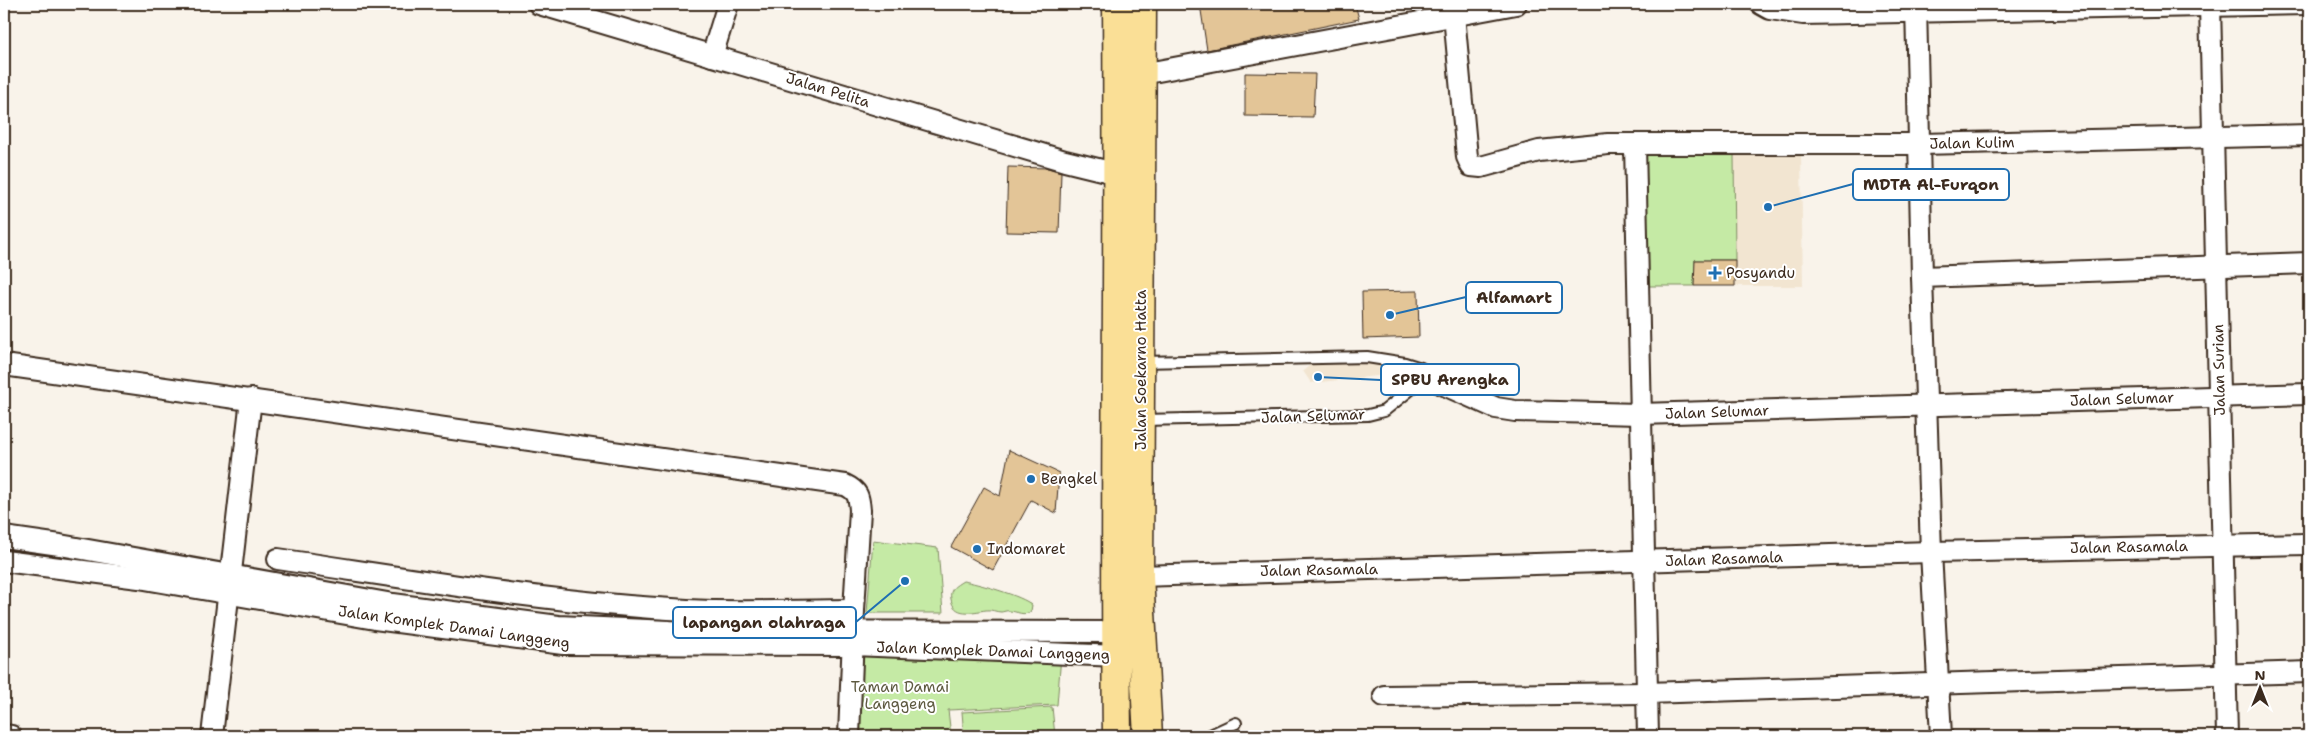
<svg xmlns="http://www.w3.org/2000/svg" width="2313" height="740" font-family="'Shantell Sans',sans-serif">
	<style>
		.built { fill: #f2e5d1 }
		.green { fill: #c5eaa5; stroke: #808a62 }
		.building { fill: #e3c597; stroke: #3b2a1e }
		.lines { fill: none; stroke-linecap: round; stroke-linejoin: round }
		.lane-casing { stroke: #3b2a1e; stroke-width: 14 }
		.street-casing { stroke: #3b2a1e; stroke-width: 24 }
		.primary-casing { stroke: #3b2a1e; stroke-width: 31 }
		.lane { stroke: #fff; stroke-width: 10 }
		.street { stroke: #fff; stroke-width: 20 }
		.primary { stroke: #fadf96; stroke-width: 28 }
		.poi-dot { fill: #1f6fb2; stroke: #fff; stroke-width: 2 }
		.labels { text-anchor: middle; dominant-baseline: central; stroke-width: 4; stroke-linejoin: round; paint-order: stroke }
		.street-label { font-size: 15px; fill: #3b2a1e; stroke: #fff }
		.poi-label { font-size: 15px; fill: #3b2a1e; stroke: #fff; text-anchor: start }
		.park-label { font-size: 15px; fill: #5e5a40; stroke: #fff }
		.leader { fill: none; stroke: #1f6fb2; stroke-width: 2 }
		.callout-dot { fill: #1f6fb2; stroke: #fff; stroke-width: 2 }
		.callout { fill: #fff; stroke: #1f6fb2; stroke-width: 2 }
		.callout-label { font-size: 16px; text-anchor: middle; font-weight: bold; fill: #3b2a1e }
	</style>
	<rect width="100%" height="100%" fill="#f9f3ea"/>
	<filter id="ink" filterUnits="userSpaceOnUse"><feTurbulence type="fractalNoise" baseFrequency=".02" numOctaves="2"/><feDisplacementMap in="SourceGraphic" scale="10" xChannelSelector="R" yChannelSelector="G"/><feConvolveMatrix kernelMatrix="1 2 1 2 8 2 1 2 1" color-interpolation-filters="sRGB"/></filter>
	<g filter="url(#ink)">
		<g class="built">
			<polygon points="1734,153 1801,153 1803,286 1735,286"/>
			<polygon points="1314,362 1381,364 1386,375 1311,383 1303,371"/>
		</g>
		<g class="green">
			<polygon points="1734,153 1735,260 1695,260 1694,286 1644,286 1641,154"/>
			<polygon points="873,540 938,548 943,613 867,613"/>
			<path d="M963 581C976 583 1023 596 1032 605L1031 611C1024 617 1017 611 1009 611 1007 610 1003 612 1001 612 996 612 991 609 986 610 972 612 954 617 951 599 949 589 955 586 963 581Z"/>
			<polygon points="858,656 1061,656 1057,705 948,710 951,736 861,736"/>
			<polygon points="1052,707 1055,736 964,736 962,712"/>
		</g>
		<g class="building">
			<polygon points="1200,4 1355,4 1359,19 1207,50"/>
			<polygon points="1245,73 1315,74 1313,117 1245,116"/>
			<polygon points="1008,167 1048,168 1061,172 1059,233 1006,232"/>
			<polygon points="1695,260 1735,260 1735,286 1694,286"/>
			<polygon points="1418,291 1419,337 1363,339 1362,292"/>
			<polygon points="1009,450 1059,473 1056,513 1031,500 993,570 951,547 984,487 1000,496"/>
		</g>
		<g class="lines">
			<defs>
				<g id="lane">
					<polyline points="1142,362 1367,357 1405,363 1421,368 1440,383"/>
					<polyline points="1142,420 1368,415 1384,411 1415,386 1440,383"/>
					<polyline points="1208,736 1236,723"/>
				</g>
				<g id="street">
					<polyline points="539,4 1065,161 1118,174"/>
					<polyline points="1453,4 1467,157 1471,166 1481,167 1539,151 1608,144 1920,144 2309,135"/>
					<polyline points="1761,4 1770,9 1803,14 2309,4"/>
					<polyline points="1916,4 1922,277"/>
					<path d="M2210 4C2217 248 2222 492 2227 736"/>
					<polyline points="712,56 728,4"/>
					<polyline points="1142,74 1516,4"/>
					<polyline points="1635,145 1648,736"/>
					<path d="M4 365 845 485C858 491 859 497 860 510L854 610 849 736"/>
					<polyline points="1440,383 1496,408 1515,411 1640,414 2309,394"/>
					<polyline points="4,537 60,545 393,604 558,626 669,631 1117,632"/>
					<path d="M278 559C414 579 550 603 687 610 742 613 798 610 854 610"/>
					<polyline points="4,561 139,578 375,619 563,644 853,645 1118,656"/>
					<polyline points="1139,576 1931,552 2309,544"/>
					<polyline points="1384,696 1647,693 2309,672"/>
					<polyline points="4,735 11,736"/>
					<polyline points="212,736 251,399"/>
					<polyline points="1941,736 1931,552 1922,277 2309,263"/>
				</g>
				<g id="primary">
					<path d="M1117 4C1119 248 1114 492 1117 736"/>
					<polyline points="1142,4 1139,576 1148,736"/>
				</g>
			</defs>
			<use href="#lane" class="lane-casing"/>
			<use href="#street" class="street-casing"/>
			<use href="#primary" class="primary-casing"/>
			<use href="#lane" class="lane"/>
			<use href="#street" class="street"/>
			<use href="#primary" class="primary"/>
		</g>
	</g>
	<g class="poi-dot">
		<path d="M1712.5 265.5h5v5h5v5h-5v5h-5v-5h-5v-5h5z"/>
		<circle cx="1031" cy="479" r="5"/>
		<circle cx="977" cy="549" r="5"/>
	</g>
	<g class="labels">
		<g class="street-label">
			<text transform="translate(828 90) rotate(17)">Jalan Pelita</text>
			<text transform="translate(1972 143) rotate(-1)">Jalan Kulim</text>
			<text transform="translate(1141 370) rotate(-90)">Jalan Soekarno Hatta</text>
			<text transform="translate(2219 370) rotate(-91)">Jalan Surian</text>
			<text transform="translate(2122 399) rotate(-2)">Jalan Selumar</text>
			<text transform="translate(1717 412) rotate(-2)">Jalan Selumar</text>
			<text transform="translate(1313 416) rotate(-2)">Jalan Selumar</text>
			<text transform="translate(2129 547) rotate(-1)">Jalan Rasamala</text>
			<text transform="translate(1724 559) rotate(-2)">Jalan Rasamala</text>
			<text transform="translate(1319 570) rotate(-1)">Jalan Rasamala</text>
			<text transform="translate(454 627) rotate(8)">Jalan Komplek Damai Langgeng</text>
			<text transform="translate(993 651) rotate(2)">Jalan Komplek Damai Langgeng</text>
		</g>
		<g class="poi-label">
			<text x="1726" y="273">Posyandu</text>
			<text x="1041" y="479">Bengkel</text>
			<text x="987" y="549">Indomaret</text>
		</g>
		<g class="park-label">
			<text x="900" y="687">Taman Damai<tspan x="900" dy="17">Langgeng</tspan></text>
		</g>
	</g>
	<path class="leader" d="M1768 207L1853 184M1390 315L1466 297M1318 377L1381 380M905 581L856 622"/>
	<g class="callout-dot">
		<circle cx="1768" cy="207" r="5"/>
		<circle cx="1390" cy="315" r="5"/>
		<circle cx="1318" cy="377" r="5"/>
		<circle cx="905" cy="581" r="5"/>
	</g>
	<g class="callout">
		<rect x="1853" y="169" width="156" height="31" rx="5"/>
		<rect x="1466" y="282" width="96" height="31" rx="5"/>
		<rect x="1381" y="364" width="138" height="31" rx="5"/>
		<rect x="673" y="607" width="183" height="31" rx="5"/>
	</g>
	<g class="callout-label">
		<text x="1931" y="190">MDTA Al-Furqon</text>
		<text x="1514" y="303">Alfamart</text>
		<text x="1450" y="385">SPBU Arengka</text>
		<text x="764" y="628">lapangan olahraga</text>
	</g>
	<rect width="2313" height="740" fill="none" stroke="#fff" stroke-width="20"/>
	<rect x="10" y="10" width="2293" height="720" fill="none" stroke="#3b2a1e" stroke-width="2" filter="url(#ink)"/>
	<g transform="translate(2260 688)" stroke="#ffffff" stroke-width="4" paint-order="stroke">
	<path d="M0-4L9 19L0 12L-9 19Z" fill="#3b2a1e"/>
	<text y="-8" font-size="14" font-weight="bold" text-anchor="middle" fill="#3b2a1e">N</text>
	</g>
</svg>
